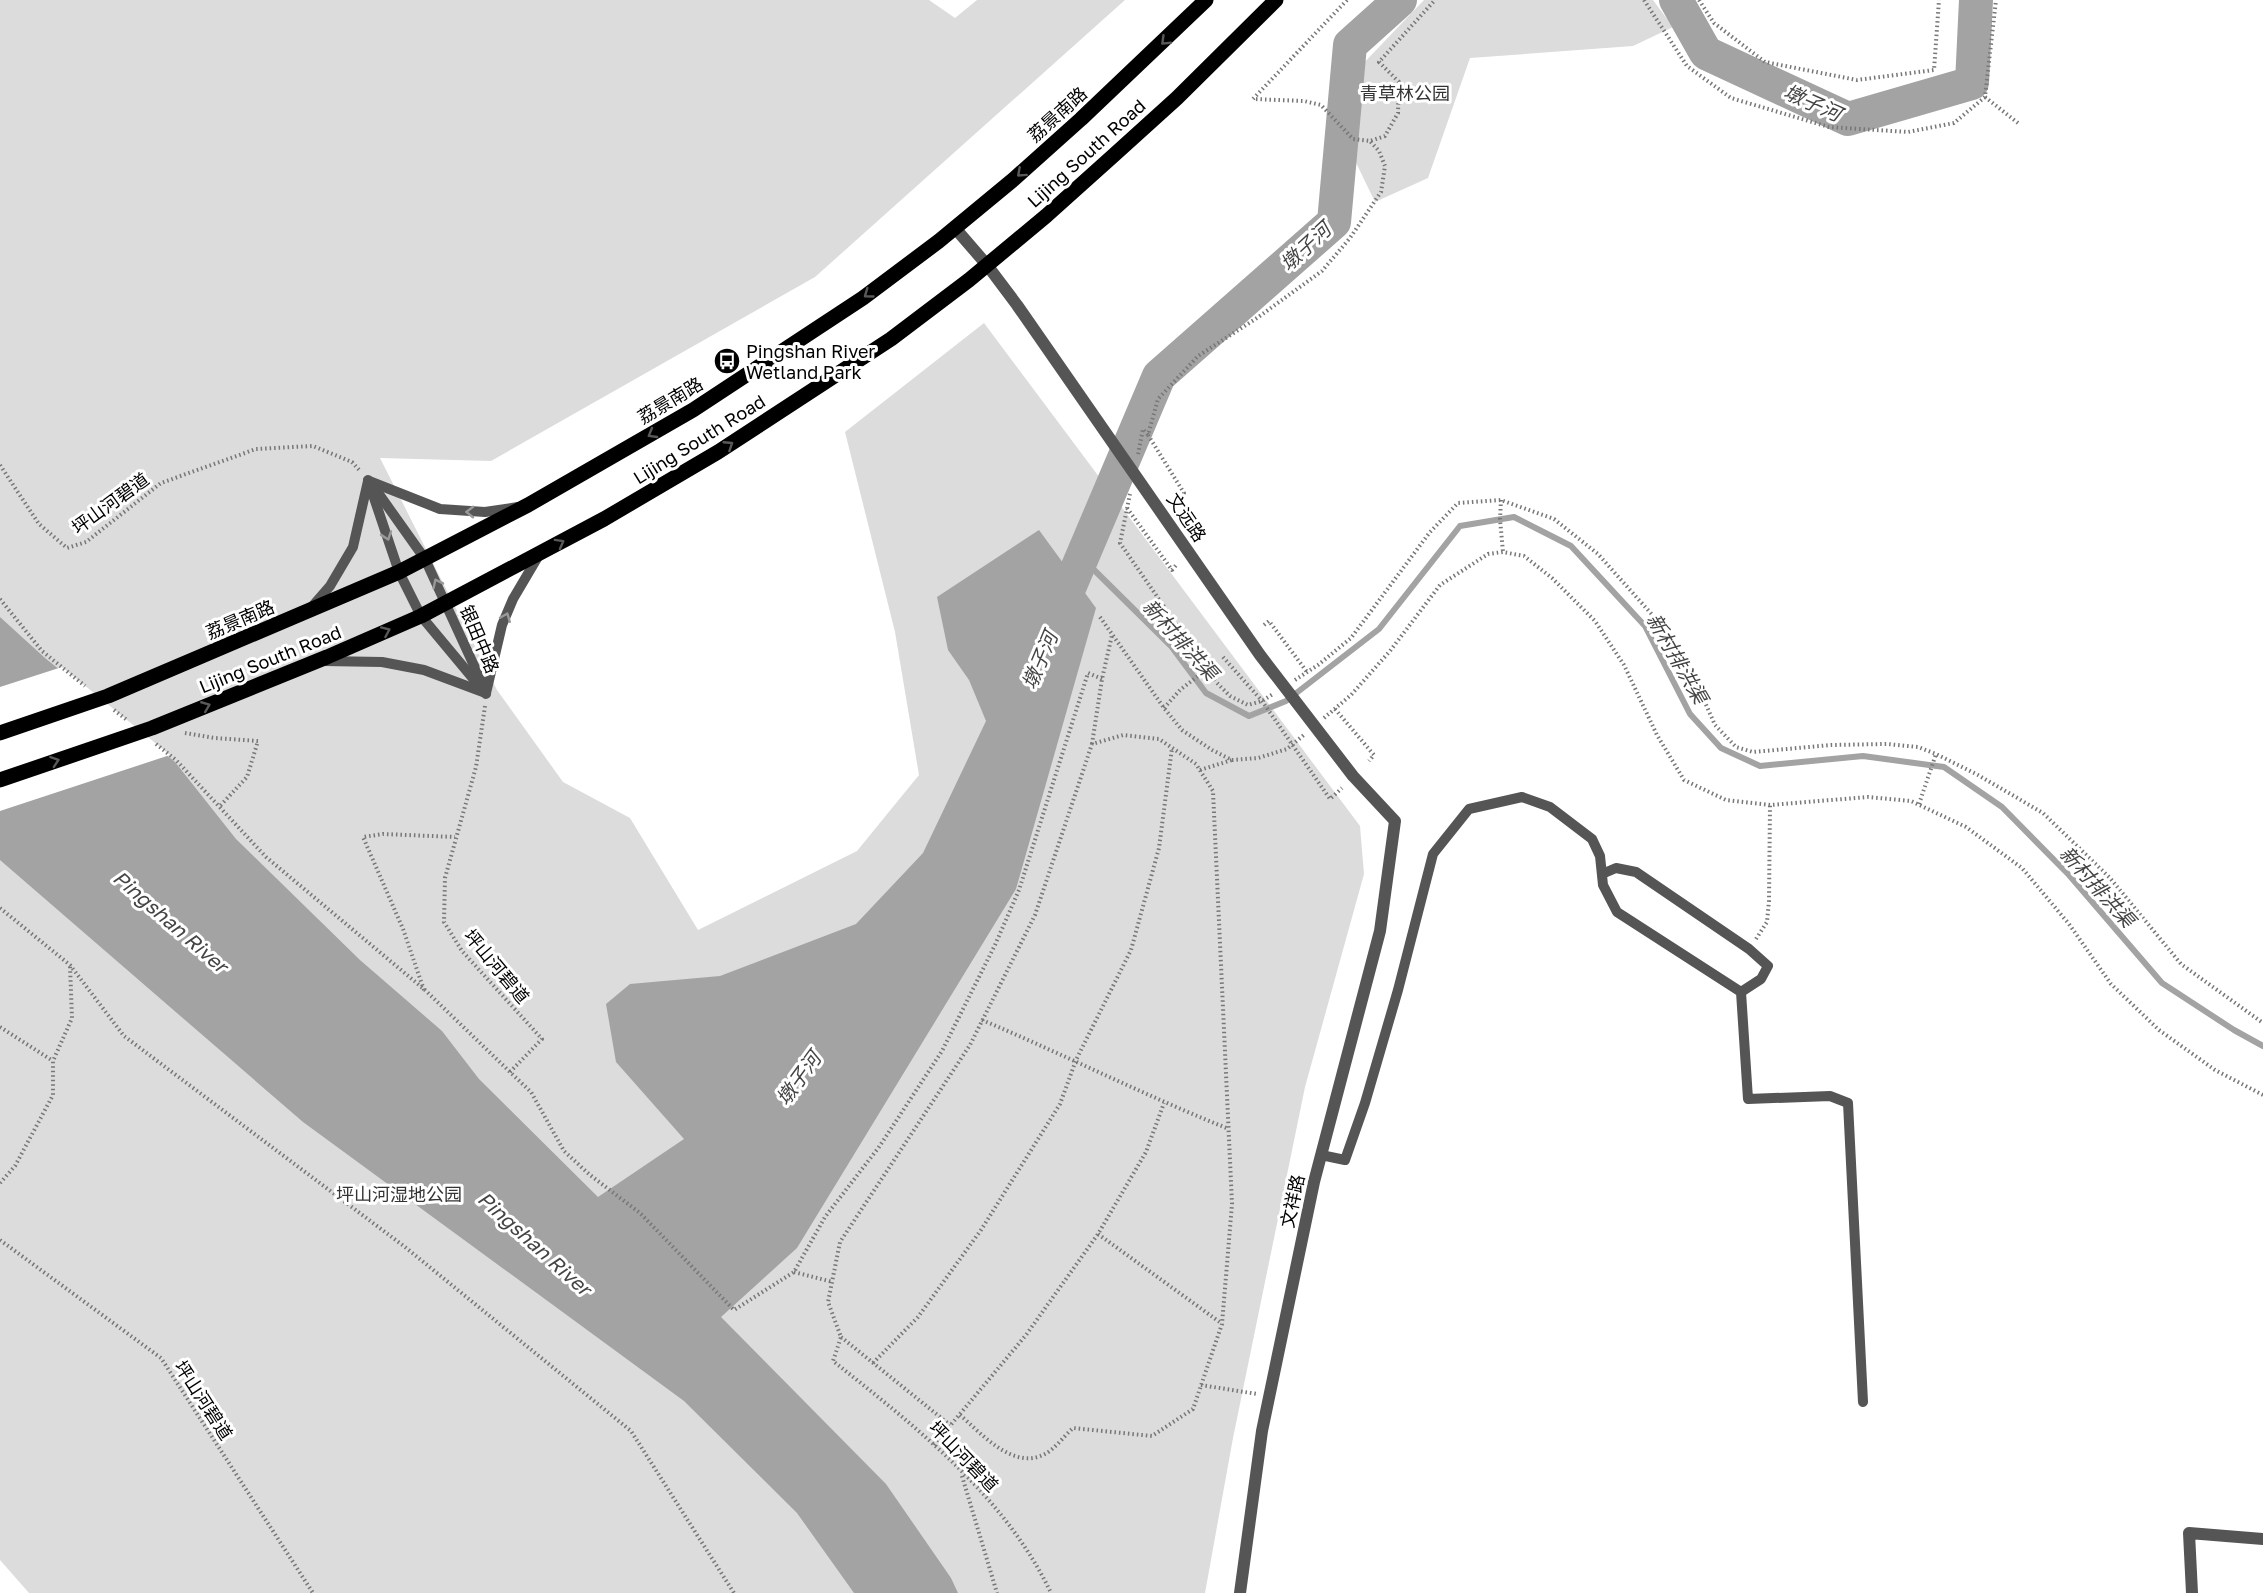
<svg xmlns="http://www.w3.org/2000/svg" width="2263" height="1593" font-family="'Golos Text','Noto Sans SC',sans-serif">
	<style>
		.green { fill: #dcdcdc }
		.water { fill: #a3a3a3 }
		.pier { fill: #fff }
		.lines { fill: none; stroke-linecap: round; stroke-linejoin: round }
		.stream { stroke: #a3a3a3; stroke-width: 6 }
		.river { stroke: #a3a3a3; stroke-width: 34 }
		.path { stroke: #777; stroke-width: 4; stroke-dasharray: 1.5 3; stroke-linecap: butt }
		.service { stroke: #555; stroke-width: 10 }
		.minor { stroke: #555; stroke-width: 12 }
		.primary { stroke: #000; stroke-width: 15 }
		.oneway { stroke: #595959 }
		.oneway2 { stroke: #999 }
		.labels { text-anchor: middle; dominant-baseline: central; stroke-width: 6; stroke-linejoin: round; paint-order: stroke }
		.park-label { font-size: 18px; fill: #333; stroke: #fff }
		.street-label { font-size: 18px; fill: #000; stroke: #fff }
		.poi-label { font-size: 18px; fill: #000; stroke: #fff; text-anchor: start }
		.water-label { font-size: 20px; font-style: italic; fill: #444; stroke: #fff }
	</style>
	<rect width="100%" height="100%" fill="#fff"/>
	<g class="green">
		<polygon points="0,0 929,0 955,18 977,0 1125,0 815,277 491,461 380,458 497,690 563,782 630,818 698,930 857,851 919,775 895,632 845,432 984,323 1360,826 1364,874 1305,1087 1233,1438 1205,1593 29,1593 0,1560"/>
		<polygon points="1424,0 1653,0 1673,27 1633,46 1470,58 1428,178 1375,202 1347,144 1358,69"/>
	</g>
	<polygon class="water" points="1039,530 1096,608 1016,889 797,1248 721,1317 886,1484 951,1578 958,1593 854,1593 797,1513 684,1401 303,1122 0,860 0,617 45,658 175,762 236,839 360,960 442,1031 479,1079 598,1197 684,1139 616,1062 606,1004 630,984 720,976 856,924 923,853 986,721 969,680 948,650 937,597"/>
	<polygon class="pier" points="62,667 170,755 0,811 0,687"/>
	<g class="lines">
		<polyline class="stream" points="1082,558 1171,646 1206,693 1249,716 1286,701 1379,629 1460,526 1514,517 1571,546 1645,626 1690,714 1721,748 1760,766 1863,756 1944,767 2002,807 2069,875 2162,983 2234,1030 2263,1046"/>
		<g class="river">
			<polyline points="1676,0 1706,53 1848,119 1972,83 1976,0"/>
			<polyline points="1055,621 1159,376 1334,222 1350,45 1400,0"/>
		</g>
		<g class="path">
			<polyline points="1347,0 1253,99 1304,101 1321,105 1353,139 1370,141 1385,136 1398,113 1399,82 1379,62 1435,0"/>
			<polyline points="1644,0 1687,66 1731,98 1829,127 1908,132 1954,123 1985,97 1996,0"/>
			<polyline points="1699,0 1714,23 1765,62 1857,80 1934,70 1939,0"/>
			<polyline points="1985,97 2018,123"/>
			<polyline points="1148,435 1184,493 1176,504"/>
			<polyline points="1138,454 1143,429 1148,435 1158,399 1198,356 1257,318 1322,271 1350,238 1381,192 1385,166 1379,151 1370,141"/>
			<polyline points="0,465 39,524 67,548 86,542 161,483 256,449 313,446 352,462 360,471"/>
			<polyline points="1130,494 1120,543 1217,683 1230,696 1248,705 1262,701 1273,694"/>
			<polyline points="1501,500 1500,519 1503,552"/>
			<polyline points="1127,508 1172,570 1177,564"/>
			<polyline points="0,599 42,651 85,686"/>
			<polyline points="1100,617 1164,708 1182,730 1212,750 1232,760 1258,758 1287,749 1305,734"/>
			<polyline points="1264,625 1269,621 1307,672"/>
			<polyline points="1223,657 1262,701 1330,799 1342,788"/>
			<polyline points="1295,680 1318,665 1351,638 1430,532 1458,503 1501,500 1554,519 1598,554 1664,628 1688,664 1715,725 1736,747 1753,752 1831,745 1887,744 1918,747 1936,754 1978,775 2043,813 2110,878 2181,964 2263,1023"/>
			<polyline points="485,706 476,767 445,878 444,922 462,951 542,1039 510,1072"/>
			<polyline points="1164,708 1180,690 1207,669"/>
			<polyline points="1335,709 1374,755 1369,761"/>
			<polyline points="114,710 127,720"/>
			<polyline points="1324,718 1351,695 1390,651 1440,585 1488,554 1503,552 1524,556 1552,578 1595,621 1624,665 1657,735 1684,780 1726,800 1770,805 1868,797 1911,801 1966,827 2022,868 2069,924 2111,984 2159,1030 2215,1070 2263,1095"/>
			<polyline points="185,733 215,738 258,741 247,777 219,807"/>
			<polyline points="156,744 176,760 266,857 425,990 510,1072 531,1092 564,1151 590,1175 640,1213 734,1310 794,1272 825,1217 879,1147 942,1051 995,945 1019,890 1088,673 1102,679"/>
			<polyline points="1092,744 1102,679 1112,635"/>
			<polyline points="1200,770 1232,760"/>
			<polyline points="1919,804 1936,754"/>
			<polyline points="0,908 70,965 124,1036 405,1247 631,1431 734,1593"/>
			<polyline points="1756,939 1767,922 1769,901 1770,805"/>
			<polyline points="424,990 403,929 363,837 383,834 455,837"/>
			<path d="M982 1020C1065 1055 1146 1096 1229 1129"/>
			<polyline points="0,1027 53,1061"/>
			<polyline points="0,1183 15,1166 53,1095 53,1061 72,1018 70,966"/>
			<polyline points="1098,1234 1221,1323"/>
			<polyline points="0,1240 161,1358 313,1593"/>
			<polyline points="794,1272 833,1282"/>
			<polyline points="841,1337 950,1425"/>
			<polyline points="873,1363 918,1317 981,1230 1060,1104 1076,1060 1131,950 1159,848 1172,748"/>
			<polyline points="1201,1385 1257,1394"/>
			<path d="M960 1415C981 1433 1013 1471 1045 1454 1055 1449 1064 1436 1073 1428L1152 1436 1193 1409 1222 1324 1232 1204 1213 791 1196 764 1159 739 1123 735 1092 744 1035 915 970 1045 840 1242 828 1302 841 1337 833 1361C915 1426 1005 1496 1051 1593"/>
			<polyline points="934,1445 1026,1335 1098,1234 1146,1152 1164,1103"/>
			<polyline points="962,1476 997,1593"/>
		</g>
		<g class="service">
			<polyline points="368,480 399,572 421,616 486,694"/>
			<polyline points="369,481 440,509 485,512 518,507"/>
			<polyline points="376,490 425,559 482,683"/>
			<polyline points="310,609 330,586 353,547 368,481"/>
			<polyline points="324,661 382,662 424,670 483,692"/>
			<polyline points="486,693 502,625 513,599 539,555"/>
			<polyline points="1602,874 1616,868 1636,872 1749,949 1768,966 1761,979 1741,992"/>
			<polyline points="1321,1155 1345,1160 1365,1103 1398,990 1433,854 1469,809 1522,797 1550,807 1592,839 1600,856 1603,885 1617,912 1741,992 1748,1099 1830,1096 1848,1103 1863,1402"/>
		</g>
		<g class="minor">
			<polyline points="955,228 987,265 1017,305 1260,655 1353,776 1395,821 1380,931 1314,1182 1262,1431 1240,1593"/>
			<polyline points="2192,1593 2189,1533 2263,1539"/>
		</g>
		<g class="primary">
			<polyline points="0,733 108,696 399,572 528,505 693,410 863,298 939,241 1014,179 1081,119 1206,0"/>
			<polyline points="0,780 152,728 327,657 421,616 604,519 718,452 891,339 969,280 1046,216 1114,155 1177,98 1276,0"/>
		</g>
	</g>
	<defs><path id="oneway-chevron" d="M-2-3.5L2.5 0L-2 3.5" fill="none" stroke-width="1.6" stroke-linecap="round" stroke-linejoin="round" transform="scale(1.5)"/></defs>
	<g class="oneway">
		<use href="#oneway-chevron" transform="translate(1165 41) rotate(136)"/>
		<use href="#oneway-chevron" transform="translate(1021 173) rotate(138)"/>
		<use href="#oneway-chevron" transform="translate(868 294) rotate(144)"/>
		<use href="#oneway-chevron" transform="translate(652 434) rotate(150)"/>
		<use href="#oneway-chevron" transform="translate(729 445) rotate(-33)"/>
		<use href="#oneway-chevron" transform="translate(560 543) rotate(-29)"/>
		<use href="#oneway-chevron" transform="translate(386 631) rotate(-24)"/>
		<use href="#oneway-chevron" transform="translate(206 706) rotate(-22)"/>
		<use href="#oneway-chevron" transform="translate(55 761) rotate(-19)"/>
	</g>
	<g class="oneway2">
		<use href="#oneway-chevron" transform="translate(470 512) rotate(-179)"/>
		<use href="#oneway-chevron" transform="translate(387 536) rotate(71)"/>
		<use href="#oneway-chevron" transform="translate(437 583) rotate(-116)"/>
		<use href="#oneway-chevron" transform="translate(506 617) rotate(-68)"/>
	</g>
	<defs>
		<symbol id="bus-disc" viewBox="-11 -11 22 22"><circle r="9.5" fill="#000" stroke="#fff"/><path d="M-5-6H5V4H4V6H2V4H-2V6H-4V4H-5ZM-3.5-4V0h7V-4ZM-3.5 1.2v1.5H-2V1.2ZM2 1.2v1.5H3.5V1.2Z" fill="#fff"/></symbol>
	</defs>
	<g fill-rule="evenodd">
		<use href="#bus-disc" x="712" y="346" width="30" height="30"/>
	</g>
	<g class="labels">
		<g class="park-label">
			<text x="1405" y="93">青草林公园</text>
			<text x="399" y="1194">坪山河湿地公园</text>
		</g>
		<g class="street-label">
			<text transform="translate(1057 114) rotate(-42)">荔景南路</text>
			<text transform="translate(1086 153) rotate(-42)">Lijing South Road</text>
			<text transform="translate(670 400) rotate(-31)">荔景南路</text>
			<text transform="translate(699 439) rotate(-32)">Lijing South Road</text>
			<text transform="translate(110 503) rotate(-36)">坪山河碧道</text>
			<text transform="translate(1187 517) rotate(56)">文远路</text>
			<text transform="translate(240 619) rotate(-23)">荔景南路</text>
			<text transform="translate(480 639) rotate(67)">银田中路</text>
			<text transform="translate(270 659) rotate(-22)">Lijing South Road</text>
			<text transform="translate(497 966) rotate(50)">坪山河碧道</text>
			<text transform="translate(1292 1201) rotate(-78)">文祥路</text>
			<text transform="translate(204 1400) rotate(57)">坪山河碧道</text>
			<text transform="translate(964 1456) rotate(46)">坪山河碧道</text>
		</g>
		<g class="poi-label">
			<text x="746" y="351">Pingshan River<tspan x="746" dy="21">Wetland Park</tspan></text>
		</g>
		<g class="water-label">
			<text transform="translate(1813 102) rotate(24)">墩子河</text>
			<text transform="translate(1305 246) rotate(-43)">墩子河</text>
			<text transform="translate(1181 639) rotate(48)">新村排洪渠</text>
			<text transform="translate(1678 658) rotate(60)">新村排洪渠</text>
			<text transform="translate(1039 660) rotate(-67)">墩子河</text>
			<text transform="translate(2098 886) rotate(48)">新村排洪渠</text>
			<text transform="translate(171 921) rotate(41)">Pingshan River</text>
			<text transform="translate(798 1078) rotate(-54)">墩子河</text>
			<text transform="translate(535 1243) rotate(42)">Pingshan River</text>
		</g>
	</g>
</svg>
